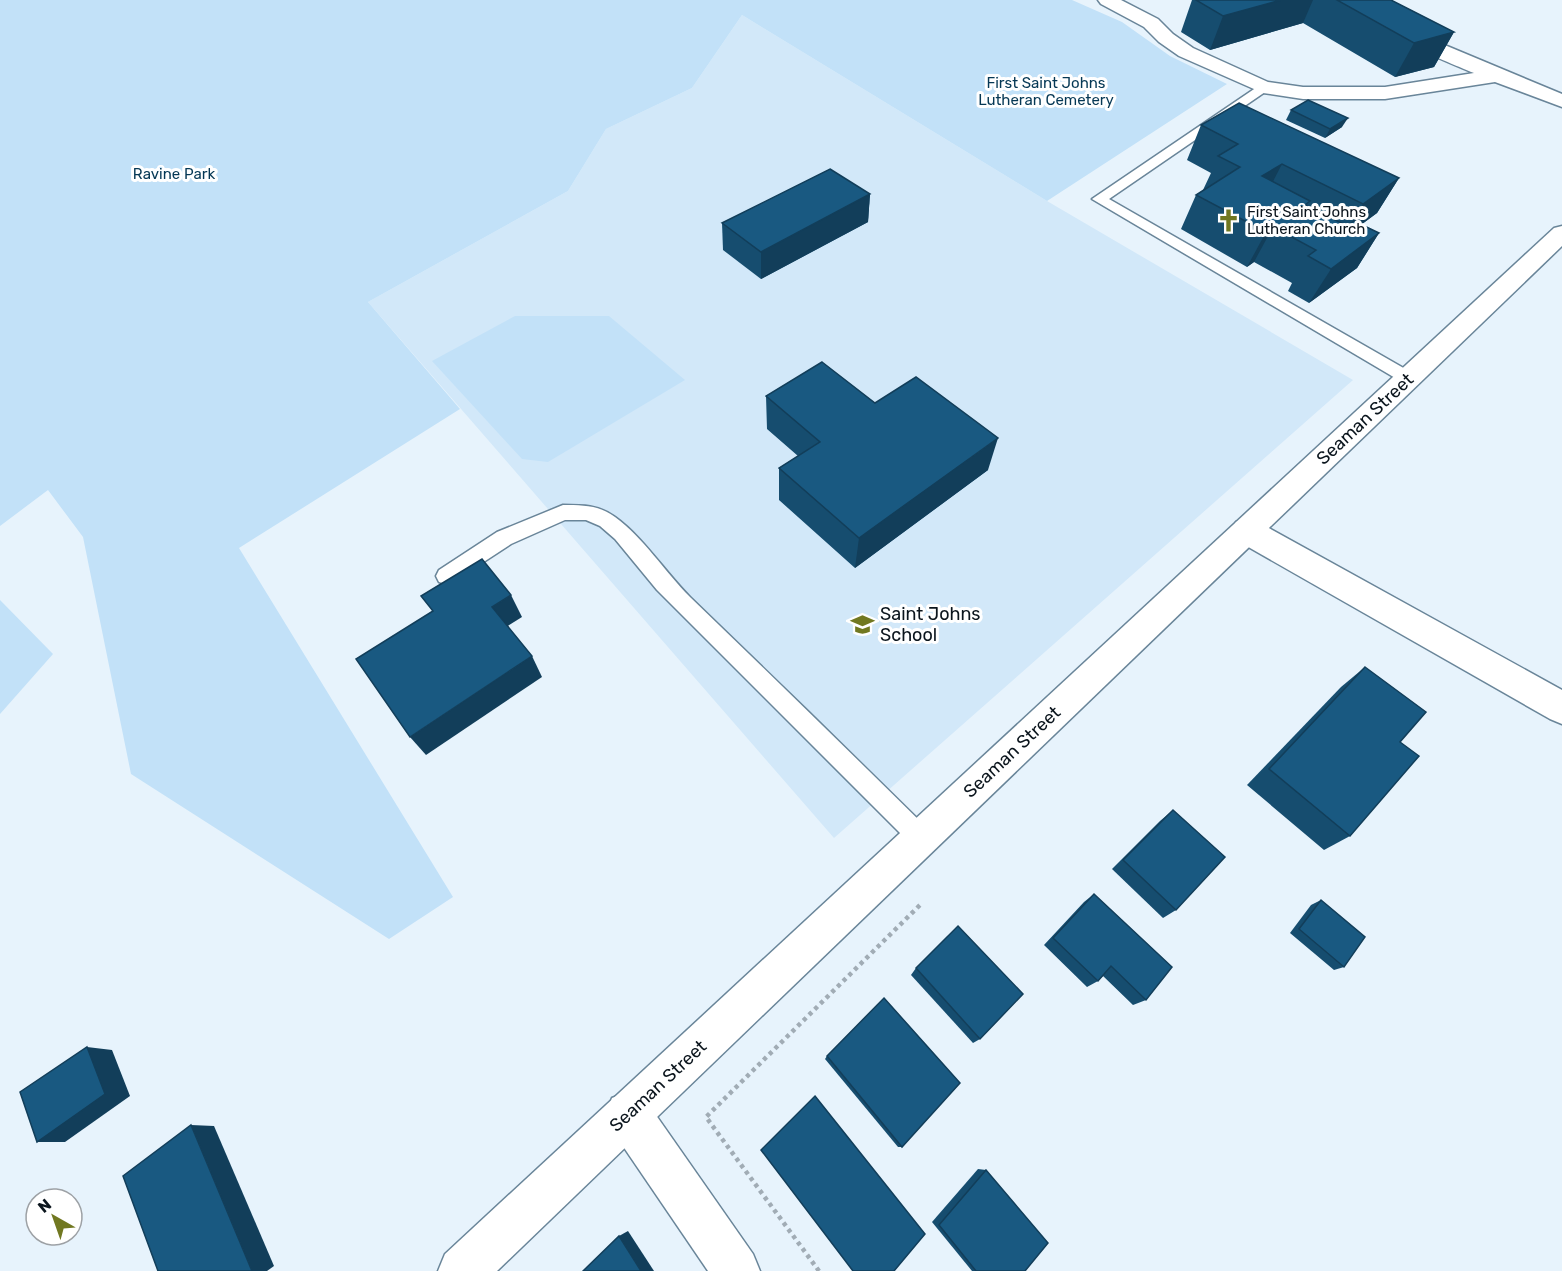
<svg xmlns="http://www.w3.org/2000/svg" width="1562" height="1271" font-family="Rubik,sans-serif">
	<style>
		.built { fill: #d2e8f9 }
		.green { fill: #c2e1f8 }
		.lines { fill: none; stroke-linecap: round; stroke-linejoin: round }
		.service-casing { stroke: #698599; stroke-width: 3 }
		.minor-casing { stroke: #698599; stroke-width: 3 }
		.tertiary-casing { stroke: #698599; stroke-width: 3 }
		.path { stroke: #a1acb5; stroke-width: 4.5; stroke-dasharray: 4 4; stroke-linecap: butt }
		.service { fill: #fff; fill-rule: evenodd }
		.minor { fill: #fff; fill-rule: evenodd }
		.tertiary { fill: #fff; fill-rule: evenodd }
		.wall { fill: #164d6f }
		.shaded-wall { fill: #123e5a }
		.building { fill: #195981; stroke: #123e5a; stroke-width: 1.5 }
		.labels { text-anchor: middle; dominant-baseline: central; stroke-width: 6; stroke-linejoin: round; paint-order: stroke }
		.far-park-label { font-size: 15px; fill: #053855; stroke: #fff }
		.far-poi-label { font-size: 15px; fill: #0b151d; stroke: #fff; text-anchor: start }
		.street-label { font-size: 18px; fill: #0b151d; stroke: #fff }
		.poi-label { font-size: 18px; fill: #0b151d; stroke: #fff; text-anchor: start }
	</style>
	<rect width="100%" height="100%" fill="#e7f3fc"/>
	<polygon class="built" points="742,15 1047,201 1353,380 834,838 368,302 568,191 606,129 692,88"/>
	<g class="green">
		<polygon points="0,0 1072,0 1122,22 1170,56 1227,84 1047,201 742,15 692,88 606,129 568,191 368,302 460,409 239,548 453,897 389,939 131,774 83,537 48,490 0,526"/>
		<polygon points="515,316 609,316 685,380 548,462 522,459 432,361"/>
		<polygon points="0,600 53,654 0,714"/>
	</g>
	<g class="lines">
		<defs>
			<g id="service">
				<polygon points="1263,83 1269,87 1268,90 1109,199 1414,374 1417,378 1414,382 1402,382 1092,199"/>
				<path d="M563 505C582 505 599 505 615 517 643 537 665 572 690 597 770 674 850 752 929 830L933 838 929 846 921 850 913 846 657 590 615 539 600 526 586 520H565L511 544 453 582 446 584 439 582 436 576 439 570 497 532Z"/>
			</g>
			<g id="minor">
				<path d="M1098 0H1121L1158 19 1173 34 1193 48 1268 82 1303 87H1385L1474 73C1440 59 1368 30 1348 0H1367L1393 18 1435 41 1562 94V107L1495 82 1385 99H1303L1263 93 1179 56 1159 42 1144 27 1101 4Z"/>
				<polygon points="1247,519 1258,522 1562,690 1562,724 1550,719 1236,540 1232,531 1236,522"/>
				<polygon points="628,1092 644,1098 753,1254 760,1271 708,1271 612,1130 606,1114 612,1098"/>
			</g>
			<polygon id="tertiary" points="1562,226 1562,246 497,1271 438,1271 445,1254 1554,228"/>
		</defs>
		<use href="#service" class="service-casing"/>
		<use href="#minor" class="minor-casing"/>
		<use href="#tertiary" class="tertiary-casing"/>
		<polyline class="path" points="819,1271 706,1117 922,903"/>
		<use href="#service" class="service"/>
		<use href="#minor" class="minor"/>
		<use href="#tertiary" class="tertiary"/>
	</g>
	<g class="wall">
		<polygon points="1192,0 1391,0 1454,32 1434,67 1395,77 1303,23 1210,50 1181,32"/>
		<polygon points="1291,110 1342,127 1325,138 1286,120"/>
		<polygon points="1201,125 1399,178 1377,213 1362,224 1379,233 1357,268 1309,303 1288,291 1292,283 1254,262 1247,267 1181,229 1196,195 1203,190 1211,173 1187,160"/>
		<polygon points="870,194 868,222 761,279 723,250 722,223"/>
		<polygon points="766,396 875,403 988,470 855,568 779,500 779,468 798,456 767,429"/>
		<polygon points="1365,667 1400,742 1350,836 1324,850 1247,785 1341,687"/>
		<polygon points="1173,810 1176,910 1163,918 1112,869 1160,821"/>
		<polygon points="1094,894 1146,1000 1133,1005 1103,976 1098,981 1087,987 1044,945 1084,902"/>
		<polygon points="1321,900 1344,967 1334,970 1290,933 1311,905"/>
		<polygon points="916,968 980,1039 973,1043 911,975"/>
		<polygon points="827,1056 902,1147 898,1147 825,1059"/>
		<polygon points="978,1169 986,1170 1025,1271 972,1271 932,1222"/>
	</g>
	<g class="shaded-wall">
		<polygon points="1281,0 1313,0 1303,23 1210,50 1223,16"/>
		<polygon points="1454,32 1434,67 1395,77 1414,43"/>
		<polygon points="1348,118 1342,127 1325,138 1330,129"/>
		<polygon points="1282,164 1264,199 1262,176"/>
		<polygon points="1399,178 1377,213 1342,239 1363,204"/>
		<polygon points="870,194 868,222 761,279 761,252"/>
		<polygon points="1273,227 1254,262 1247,267 1266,232"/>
		<polygon points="1379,233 1357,268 1309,303 1331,269"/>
		<polygon points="998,438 988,470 855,568 859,538"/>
		<polygon points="511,595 522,617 503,629 492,607"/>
		<polygon points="532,656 542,677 426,755 410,737"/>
		<polygon points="87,1047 112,1050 130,1096 65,1142 37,1142"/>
		<polygon points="191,1125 214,1126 274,1266 267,1271 252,1271"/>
		<polygon points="628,1231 654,1271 641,1271 619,1236"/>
	</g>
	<g class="building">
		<polygon points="1196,0 1281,0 1223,16"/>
		<polygon points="1337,0 1391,0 1454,32 1414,43"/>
		<polygon points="1308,100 1348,118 1330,129 1291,110"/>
		<polygon points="1239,103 1399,178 1363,204 1282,164 1262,176 1310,201 1305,205 1347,226 1354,221 1379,233 1331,269 1308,256 1316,250 1273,227 1266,232 1196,195 1240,167 1218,156 1238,144 1201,125"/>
		<polygon points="830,169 870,194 761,252 722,223"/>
		<polygon points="822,362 875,403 916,377 998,438 859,538 779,468 820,442 766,396"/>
		<polygon points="482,559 511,595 492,607 532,656 410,737 356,659 433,611 421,596"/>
		<polygon points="1365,667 1426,712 1400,742 1419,756 1350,836 1269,769"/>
		<polygon points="1173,810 1225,857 1176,910 1123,860"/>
		<polygon points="1094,894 1172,967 1146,1000 1111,966 1098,981 1053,938"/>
		<polygon points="1321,900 1365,937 1344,967 1299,929"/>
		<polygon points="958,926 1023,994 980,1039 916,968"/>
		<polygon points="884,998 960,1083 902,1147 827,1056"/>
		<polygon points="87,1047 105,1094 37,1142 20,1092"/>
		<polygon points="815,1096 925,1234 894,1271 853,1271 761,1150"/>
		<polygon points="191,1125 252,1271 158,1271 123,1176"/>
		<polygon points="986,1170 1048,1243 1025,1271 976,1271 939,1225"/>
		<polygon points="619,1236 641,1271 583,1271"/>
	</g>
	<defs>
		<symbol id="church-bare" viewBox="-9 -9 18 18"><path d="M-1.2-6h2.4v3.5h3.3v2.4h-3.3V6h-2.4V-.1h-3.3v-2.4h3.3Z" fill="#717821" stroke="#fff" stroke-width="2.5" paint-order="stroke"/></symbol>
		<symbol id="school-bare" viewBox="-9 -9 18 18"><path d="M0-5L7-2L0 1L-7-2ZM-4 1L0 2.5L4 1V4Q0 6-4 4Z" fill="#717821" stroke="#fff" stroke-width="2.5" paint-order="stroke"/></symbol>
	</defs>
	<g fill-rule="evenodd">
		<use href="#church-bare" x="1212" y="204" width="33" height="33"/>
		<use href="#school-bare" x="846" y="608" width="33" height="33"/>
	</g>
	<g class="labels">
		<g class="far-park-label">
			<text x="1046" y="83">First Saint Johns<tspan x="1046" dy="17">Lutheran Cemetery</tspan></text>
			<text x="174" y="174">Ravine Park</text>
		</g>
		<g class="far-poi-label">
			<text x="1247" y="212">First Saint Johns<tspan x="1247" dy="17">Lutheran Church</tspan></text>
		</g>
		<g class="street-label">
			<text transform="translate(1365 419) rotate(-43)">Seaman Street</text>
			<text transform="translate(1012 752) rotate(-43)">Seaman Street</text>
			<text transform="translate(658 1086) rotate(-43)">Seaman Street</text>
		</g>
		<g class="poi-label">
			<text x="880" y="614">Saint Johns<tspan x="880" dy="21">School</tspan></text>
		</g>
	</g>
	<g transform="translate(54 1217) rotate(320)"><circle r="28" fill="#ffffff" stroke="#9da1a5" stroke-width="1.5"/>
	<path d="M0-4.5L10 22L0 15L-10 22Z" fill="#717821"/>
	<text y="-9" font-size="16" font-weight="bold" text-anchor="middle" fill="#0b151d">N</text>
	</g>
</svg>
